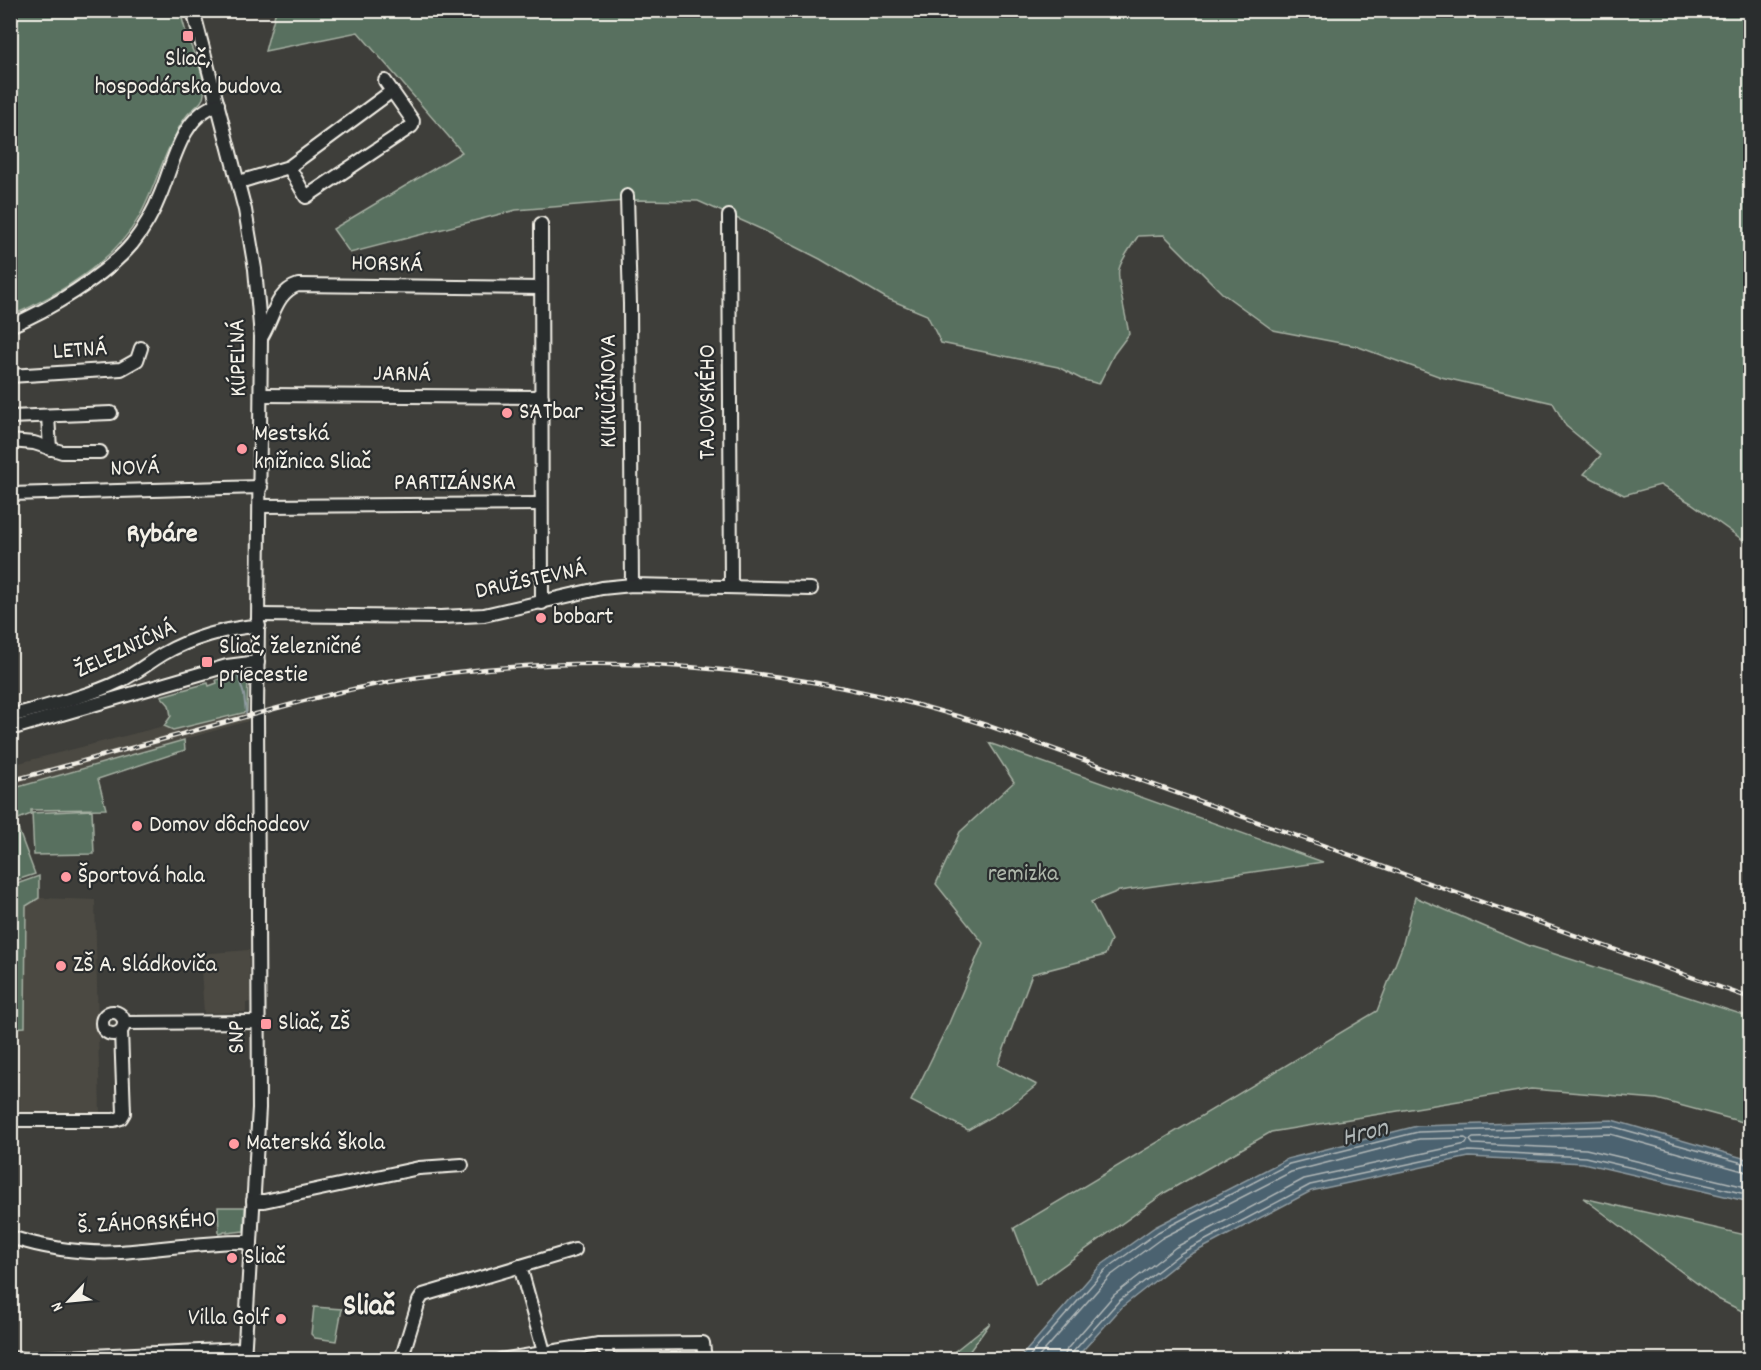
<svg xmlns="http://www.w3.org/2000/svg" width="1761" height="1370" font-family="Dekko,sans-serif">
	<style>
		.built { fill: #4c4a42 }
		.green { fill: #58705e; stroke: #a6b0a3; stroke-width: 1.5 }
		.water { fill: #4c6270; stroke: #8f9ba0; stroke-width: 1.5 }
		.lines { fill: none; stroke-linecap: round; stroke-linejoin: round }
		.shore { stroke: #b1b8b8; stroke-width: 1.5 }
		.stream { stroke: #8f9ba0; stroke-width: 2 }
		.minor-casing { stroke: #f4f1e8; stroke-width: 16 }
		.minor { stroke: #2a2d2e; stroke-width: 12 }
		.rail-casing { stroke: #f4f1e8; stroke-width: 4.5 }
		.rail { stroke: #2a2d2e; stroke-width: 2; stroke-dasharray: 7; stroke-linecap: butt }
		.poi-dot { fill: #ff9aa2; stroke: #2a2d2e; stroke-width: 2 }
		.labels { text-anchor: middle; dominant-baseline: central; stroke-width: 4.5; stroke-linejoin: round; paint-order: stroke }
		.poi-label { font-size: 24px; fill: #f4f1e8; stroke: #2a2d2e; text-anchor: start }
		.street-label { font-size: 24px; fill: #f4f1e8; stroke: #2a2d2e }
		.park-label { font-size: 24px; fill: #aeb7aa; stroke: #2a2d2e }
		.water-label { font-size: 26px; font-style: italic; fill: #b1b8b8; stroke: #2a2d2e }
		.quarter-label { font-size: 27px; font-weight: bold; fill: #f4f1e8; stroke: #2a2d2e }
		.district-label { font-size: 30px; font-weight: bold; fill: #f4f1e8; stroke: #2a2d2e }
	</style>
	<rect width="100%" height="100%" fill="#3e3e3a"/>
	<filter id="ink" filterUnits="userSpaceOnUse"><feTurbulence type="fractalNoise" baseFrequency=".0167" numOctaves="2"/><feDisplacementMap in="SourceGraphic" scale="12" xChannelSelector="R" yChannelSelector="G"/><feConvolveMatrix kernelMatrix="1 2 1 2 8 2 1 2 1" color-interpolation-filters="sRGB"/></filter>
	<g filter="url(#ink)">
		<g class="built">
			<polygon points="247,712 248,721 11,789 11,765 164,726 173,730"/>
			<polygon points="39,898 95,900 100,1116 20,1117 19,1082 11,1082 10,1028 25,1027 26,906"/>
			<polygon points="249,950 250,1002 246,1003 246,1012 204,1013 200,954"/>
		</g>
		<g class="green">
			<path d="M11 10 180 11C183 21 185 31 189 41 195 58 206 75 204 94 204 103 193 108 188 114 183 120 179 127 176 134 161 160 154 191 139 217 114 262 56 296 11 316Z"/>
			<path d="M276 10H464L469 12 473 10 1750 11V545L1691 503 1660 485 1624 495 1584 474 1601 455 1566 426 1553 403 1441 377 1356 346 1273 330 1222 293 1164 235 1138 236C1132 246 1122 258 1119 269 1116 279 1127 320 1129 334L1114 354 1099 384 1081 379 1058 367 941 343 927 315 886 298 820 259 763 230 698 201 637 200 516 210 350 253 333 229 462 152 358 32 265 51Z"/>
			<polygon points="242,673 248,680 247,712 173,730 164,726 171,716 169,705 161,696 208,683 209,686 217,683 216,680"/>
			<polygon points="184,740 185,750 98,779 106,809 31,810 31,814 11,822 11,789"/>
			<polygon points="989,743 1323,862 1119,891 1091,902 1111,940 1105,955 1032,974 998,1065 1037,1085 1012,1105 968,1130 911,1101 949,1023 983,943 936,884 960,832 1014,782"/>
			<polygon points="92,810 94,854 34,855 32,813"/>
			<polygon points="17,826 35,874 11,882 11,829"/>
			<polygon points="39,876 39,898 26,906 25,1027 11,1028 11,886"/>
			<polygon points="1415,897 1530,946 1750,1017 1750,1124 1657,1099 1531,1089 1271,1132 1166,1192 1036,1285 1014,1228 1377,1011 1402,947"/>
			<polygon points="1583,1198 1750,1236 1750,1315 1718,1299"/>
			<polygon points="218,1207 245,1207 244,1231 227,1233 227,1231 224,1231 223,1233 219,1234"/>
			<polygon points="314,1307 342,1309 336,1341 315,1338 311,1334"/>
			<polygon points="990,1323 964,1359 945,1359"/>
		</g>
		<polygon class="water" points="1612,1120 1750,1160 1750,1202 1583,1163 1469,1157 1311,1191 1184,1258 1123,1306 1075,1359 1019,1359 1100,1266 1155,1227 1287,1159 1417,1126"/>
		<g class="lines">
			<g class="shore">
				<polyline points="1750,1173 1610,1134 1473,1138 1470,1140 1473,1144 1586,1149 1750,1188"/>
				<polyline points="1026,1360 1105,1270 1158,1232 1289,1164 1418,1132 1611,1126 1750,1165"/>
				<polyline points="1036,1360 1110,1276 1162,1238 1291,1172 1419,1139 1465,1138 1468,1140 1466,1144 1304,1179 1176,1247 1114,1295 1067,1349 1063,1360"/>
				<polyline points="1071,1360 1072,1353 1119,1301 1181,1253 1310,1185 1469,1151 1585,1157 1750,1195"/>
			</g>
			<polyline class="stream" points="238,675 244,695 246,713"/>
			<defs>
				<g id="minor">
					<polyline points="193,10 245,210 255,269 261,337 257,713 259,1108 244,1360"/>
					<polyline points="289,167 306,197 412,126 413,121 385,81"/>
					<polyline points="239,182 289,167 392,91"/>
					<polyline points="627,196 630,304 632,585"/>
					<polyline points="729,216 731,587"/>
					<polyline points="541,224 542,603"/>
					<path d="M10 326C49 310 105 276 132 244 144 229 154 211 161 193 174 161 182 116 218 104"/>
					<path d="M262 336C273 318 276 292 298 285L541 288"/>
					<polyline points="10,376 121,369 137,360 141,348"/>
					<polyline points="262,395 542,397"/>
					<polyline points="48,416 50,449"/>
					<polyline points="10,417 111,413"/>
					<polyline points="10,441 34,443 62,452 100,452"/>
					<polyline points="10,494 261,487"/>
					<polyline points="260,506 541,504"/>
					<polyline points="259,615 441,617 484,615 602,588 632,585 811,589"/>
					<path d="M10 716C43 707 90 696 120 681 135 674 148 663 163 654 189 639 228 627 259 626"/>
					<polyline points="10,729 227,666 258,662"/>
					<circle cx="113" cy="1023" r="11"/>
					<polyline points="124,1023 259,1022"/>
					<polyline points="10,1120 114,1120 121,1118 124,1113 121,1031"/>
					<polyline points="253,1201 264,1201 419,1168 462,1165"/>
					<path d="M10 1237C45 1248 84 1254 121 1252 164 1249 207 1241 251 1242"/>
					<polyline points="520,1266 544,1352"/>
					<polyline points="599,1344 606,1351 609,1360"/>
					<polyline points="10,1358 26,1359 244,1349"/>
					<polyline points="401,1360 419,1301 423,1295 575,1250"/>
					<polyline points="500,1360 599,1344 703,1343 705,1360"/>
				</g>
			</defs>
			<use href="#minor" class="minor-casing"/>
			<use href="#minor" class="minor"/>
			<defs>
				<path id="rail" d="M10 781C80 762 149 743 219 724 275 709 331 692 389 682 590 647 795 663 989 726L1750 998"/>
			</defs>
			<use href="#rail" class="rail-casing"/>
			<use href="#rail" class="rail"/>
		</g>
	</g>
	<g class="poi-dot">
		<rect x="182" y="30" width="12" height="12" rx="3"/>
		<circle cx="507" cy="413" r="6"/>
		<circle cx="242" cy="449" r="6"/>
		<circle cx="541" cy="618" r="6"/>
		<rect x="201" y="656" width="12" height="12" rx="3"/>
		<circle cx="137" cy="826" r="6"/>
		<circle cx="66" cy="877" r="6"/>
		<circle cx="61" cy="966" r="6"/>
		<rect x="260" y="1018" width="12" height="12" rx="3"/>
		<circle cx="234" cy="1144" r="6"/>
		<circle cx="232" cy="1258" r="6"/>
		<circle cx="281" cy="1319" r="6"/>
	</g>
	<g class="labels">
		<g class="poi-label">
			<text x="188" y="60" text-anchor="middle">Sliač,<tspan x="188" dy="28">hospodárska budova</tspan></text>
			<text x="519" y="413">SATbar</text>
			<text x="254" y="435">Mestská<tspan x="254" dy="28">knižnica Sliač</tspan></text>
			<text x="553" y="618">bobart</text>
			<text x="219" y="648">Sliač, železničné<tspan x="219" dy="28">priecestie</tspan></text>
			<text x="149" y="826">Domov dôchodcov</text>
			<text x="78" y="877">Športová hala</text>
			<text x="73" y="966">ZŠ A. Sládkoviča</text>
			<text x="278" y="1024">Sliač, ZŠ</text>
			<text x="246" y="1144">Materská škola</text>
			<text x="244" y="1258">Sliač</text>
			<text x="269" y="1319" text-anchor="end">Villa Golf</text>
		</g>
		<g class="street-label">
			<text transform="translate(387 265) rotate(1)">HORSKÁ</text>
			<text transform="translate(80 351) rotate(-4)">LETNÁ</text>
			<text transform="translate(239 358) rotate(-91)">KÚPEĽNÁ</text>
			<text transform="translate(402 375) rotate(1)">JARNÁ</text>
			<text transform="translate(610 391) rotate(-90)">KUKUČÍNOVA</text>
			<text transform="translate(709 402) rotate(-90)">TAJOVSKÉHO</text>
			<text transform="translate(135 469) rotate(-2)">NOVÁ</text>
			<text x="455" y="484">PARTIZÁNSKA</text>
			<text transform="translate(531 581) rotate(-12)">DRUŽSTEVNÁ</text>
			<text transform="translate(126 650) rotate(-25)">ŽELEZNIČNÁ</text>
			<text transform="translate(238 1037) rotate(-90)">SNP</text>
			<text transform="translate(147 1224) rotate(-3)">Š. ZÁHORSKÉHO</text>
		</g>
		<g class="park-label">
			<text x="1023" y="875">remizka</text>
		</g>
		<g class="water-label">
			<text transform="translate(1365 1134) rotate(-14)">Hron</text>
		</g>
		<g class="quarter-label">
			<text x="162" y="535">Rybáre</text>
		</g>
		<g class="district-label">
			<text x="369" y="1308">Sliač</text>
		</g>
	</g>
	<rect width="1761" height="1370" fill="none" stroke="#2a2d2e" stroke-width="36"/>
	<rect x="18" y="18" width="1725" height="1334" fill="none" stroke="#f4f1e8" stroke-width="2" filter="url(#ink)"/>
	<g transform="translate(69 1301) rotate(244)" stroke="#2a2d2e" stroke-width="4.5" paint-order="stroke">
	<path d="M0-4.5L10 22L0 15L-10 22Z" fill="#f4f1e8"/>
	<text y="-9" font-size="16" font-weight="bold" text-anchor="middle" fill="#f4f1e8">N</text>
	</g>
</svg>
